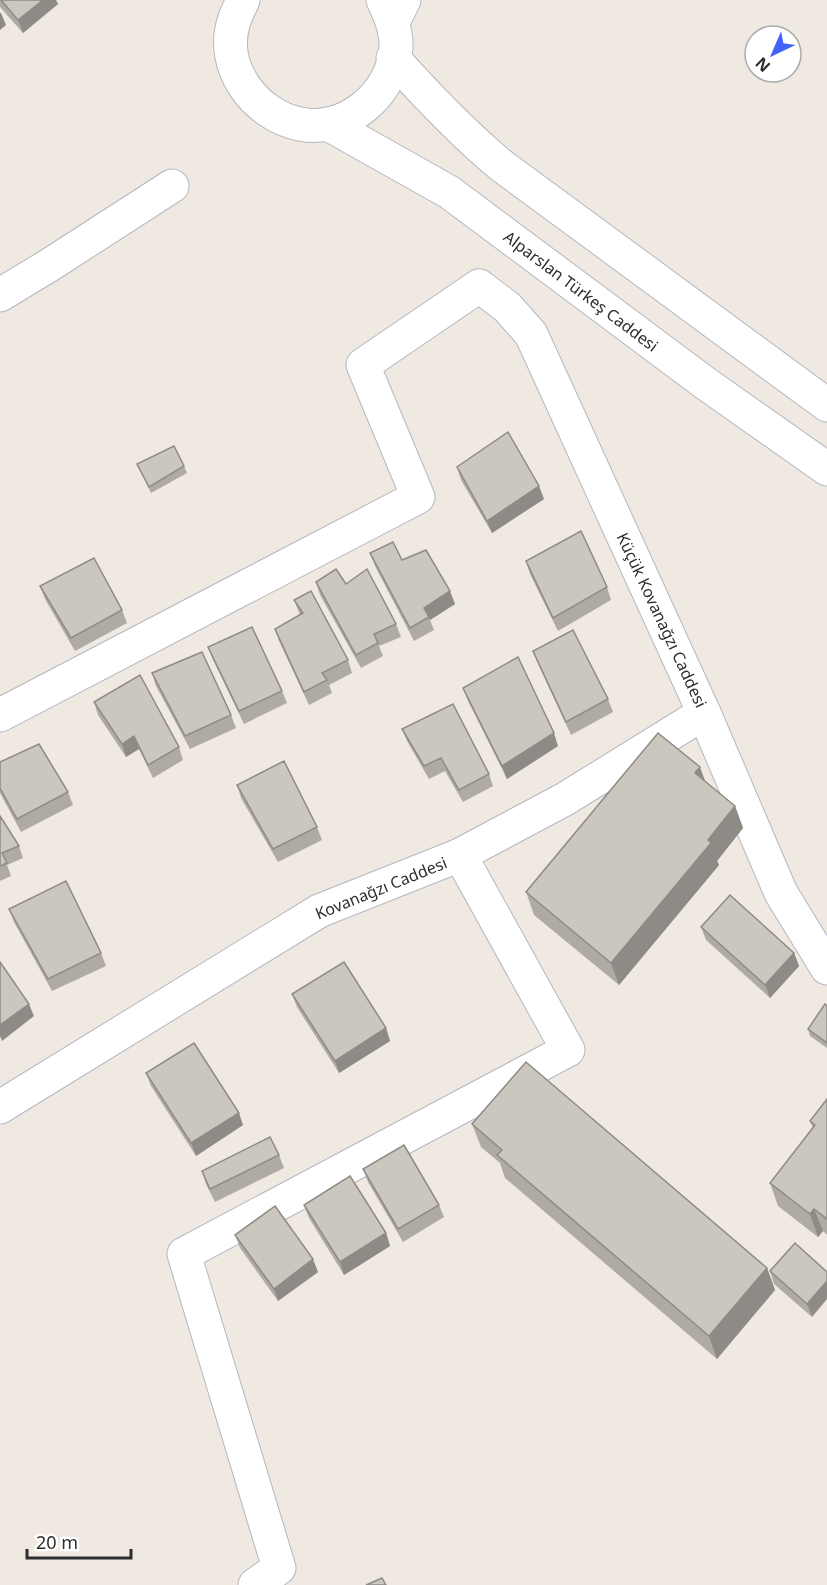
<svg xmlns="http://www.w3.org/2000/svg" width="827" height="1585" font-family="'Noto Sans',sans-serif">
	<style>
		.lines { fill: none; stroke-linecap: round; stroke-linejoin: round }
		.minor-casing { stroke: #b4b7c1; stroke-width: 35 }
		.tertiary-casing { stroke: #b4b7c1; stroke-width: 35 }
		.secondary-casing { stroke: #b4b7c1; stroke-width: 35 }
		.minor { stroke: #fff; stroke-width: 33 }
		.tertiary { stroke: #fff; stroke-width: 33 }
		.secondary { stroke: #fff; stroke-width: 33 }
		.wall { fill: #afaba4 }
		.shaded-wall { fill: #8e8b86 }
		.building { fill: #cbc7bf; stroke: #8e8b86; stroke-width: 1.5 }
		.labels { text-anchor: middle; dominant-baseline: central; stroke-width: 4.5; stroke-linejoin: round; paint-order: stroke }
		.street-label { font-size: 16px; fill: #2e2e2e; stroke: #fff }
	</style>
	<rect width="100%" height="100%" fill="#efe9e1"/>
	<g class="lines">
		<defs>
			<g id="minor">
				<polyline points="0,295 48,266 172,186"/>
				<polyline points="0,715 418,497 363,365 479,286"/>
				<polyline points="255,1585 279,1568 184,1254 568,1050 460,855"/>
			</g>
			<g id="tertiary">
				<polyline points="393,22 404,0"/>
				<polyline points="479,286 507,307 531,334 704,713 781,893 827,968"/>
				<polyline points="0,1107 319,911 460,855 565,799 704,713"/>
			</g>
			<g id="secondary">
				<path d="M243 0C240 7 236 14 234 21 219 67 255 115 300 124 345 134 393 94 396 48 397 31 390 15 383 0"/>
				<path d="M393 58C428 97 462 133 502 166L827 405"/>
				<polyline points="328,124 449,192 705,383 827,469"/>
			</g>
		</defs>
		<use href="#minor" class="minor-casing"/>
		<use href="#tertiary" class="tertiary-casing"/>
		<use href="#secondary" class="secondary-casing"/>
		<use href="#minor" class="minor"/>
		<use href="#tertiary" class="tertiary"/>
		<use href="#secondary" class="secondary"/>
	</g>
	<g class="wall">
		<polygon points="0,0 56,0 58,4 23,33 0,7"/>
		<polygon points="137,464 184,466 187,473 151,493"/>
		<polygon points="457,467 544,499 492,533 461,480"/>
		<polygon points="370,553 402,560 455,604 430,620 434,630 414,641 375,566"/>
		<polygon points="526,561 607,587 611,600 558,631 530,574"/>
		<polygon points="316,582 346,584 396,624 401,637 379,646 383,656 361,668 320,595"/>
		<polygon points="40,586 122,610 127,623 75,651 45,599"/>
		<polygon points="294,600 348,660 352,673 329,685 332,693 309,705 279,641 275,629 300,615"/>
		<polygon points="208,647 282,691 287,703 244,724 213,660"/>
		<polygon points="533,651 608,699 613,712 571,735 538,664"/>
		<polygon points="152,673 231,715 236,728 190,749 156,686"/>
		<polygon points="463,688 558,746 507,779 468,701"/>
		<polygon points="94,702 179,747 183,760 153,778 139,749 126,757 98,715"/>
		<polygon points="402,729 489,774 493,786 463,802 445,771 429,779 407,741"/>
		<polygon points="0,762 68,792 73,805 21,832 0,793"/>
		<polygon points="705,781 735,806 743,828 717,861 719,865 619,985 534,915 526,892"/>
		<polygon points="237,785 317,827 322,840 278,862 241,798"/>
		<polygon points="0,816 19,846 23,858 7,865 11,876 0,881"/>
		<polygon points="9,909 101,953 106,966 52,991 14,922"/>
		<polygon points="701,927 794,953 799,966 770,998 706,940"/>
		<polygon points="292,994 386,1028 390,1041 339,1073 297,1007"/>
		<polygon points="827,1006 827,1048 810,1036 808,1029"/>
		<polygon points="146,1073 243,1125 196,1156 151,1086"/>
		<polygon points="827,1099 827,1235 823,1231 818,1237 778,1206 770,1183 813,1128 810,1121"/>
		<polygon points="472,1124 767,1268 775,1290 717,1359 505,1178 500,1163 481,1147"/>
		<polygon points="279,1155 284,1168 215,1202 206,1184 202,1171"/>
		<polygon points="363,1169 439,1205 444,1217 403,1242 368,1182"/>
		<polygon points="304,1205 386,1233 390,1246 344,1275 309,1218"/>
		<polygon points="235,1235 318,1272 278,1301 240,1248"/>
		<polygon points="795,1243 812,1317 774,1284 770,1271"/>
	</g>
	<g class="shaded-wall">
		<polygon points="43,0 56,0 58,4 23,33 18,20"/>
		<polygon points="0,13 1,13 6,25 0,30"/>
		<polygon points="539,486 544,499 492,533 487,521"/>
		<polygon points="450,591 455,604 430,620 424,608"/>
		<polygon points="554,733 558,746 507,779 502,766"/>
		<polygon points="134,736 139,749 126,757 122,744"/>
		<polygon points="700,767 708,789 695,773"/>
		<polygon points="735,806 743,828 717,861 719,865 619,985 611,963"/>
		<polygon points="794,953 799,966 770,998 765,985"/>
		<polygon points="29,1004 34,1016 2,1041 0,1036 0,1025"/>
		<polygon points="386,1028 390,1041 339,1073 335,1061"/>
		<polygon points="239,1113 243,1125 196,1156 191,1143"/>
		<polygon points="814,1209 823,1231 818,1237 810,1214"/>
		<polygon points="386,1233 390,1246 344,1275 340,1262"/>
		<polygon points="313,1259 318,1272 278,1301 274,1289"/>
		<polygon points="767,1268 775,1290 717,1359 709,1336"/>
		<polygon points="827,1281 827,1299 812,1317 807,1304"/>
	</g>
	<g class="building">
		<polygon points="1,0 43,0 18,20"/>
		<polygon points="508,432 539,486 487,521 457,467"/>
		<polygon points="174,446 184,466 149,487 137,464"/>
		<polygon points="581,531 607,587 553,618 526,561"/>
		<polygon points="393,542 402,560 426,550 450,591 424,608 429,617 410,628 370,553"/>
		<polygon points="94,558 122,610 71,638 40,586"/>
		<polygon points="336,569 346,584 367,569 396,624 374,634 378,643 356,655 316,582"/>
		<polygon points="311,591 348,660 322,673 327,680 304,692 275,629 303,613 294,600"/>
		<polygon points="252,627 282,691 239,711 208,647"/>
		<polygon points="573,630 608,699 566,722 533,651"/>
		<polygon points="202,652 231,715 185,736 152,673"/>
		<polygon points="518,657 554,733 502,766 463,688"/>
		<polygon points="140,675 179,747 148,765 134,736 122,744 94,702"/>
		<polygon points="453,704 489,774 459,790 441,758 424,766 402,729"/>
		<polygon points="658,733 700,767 695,773 735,806 708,840 711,843 611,963 526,892"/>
		<polygon points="39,744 68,792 17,819 0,788 0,762"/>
		<polygon points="284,761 317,827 273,849 237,785"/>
		<polygon points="0,816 19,846 2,853 7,863 0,866"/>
		<polygon points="66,881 101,953 48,979 9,909"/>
		<polygon points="730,895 794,953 765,985 701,927"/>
		<polygon points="0,962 29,1004 0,1025"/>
		<polygon points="344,962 386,1028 335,1061 292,994"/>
		<polygon points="825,1004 827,1006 827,1043 808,1029"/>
		<polygon points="194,1043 239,1113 191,1143 146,1073"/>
		<polygon points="526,1062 767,1268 709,1336 497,1155 502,1150 472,1124"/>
		<polygon points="827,1099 827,1219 814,1209 810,1214 770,1183 815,1125 810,1121"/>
		<polygon points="270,1137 279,1155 210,1189 202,1171"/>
		<polygon points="404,1145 439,1205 398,1229 363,1169"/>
		<polygon points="350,1176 386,1233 340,1262 304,1205"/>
		<polygon points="275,1206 313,1259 274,1289 235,1235"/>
		<polygon points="795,1243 827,1272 827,1281 807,1304 770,1271"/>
		<polygon points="382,1578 386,1585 366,1585"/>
	</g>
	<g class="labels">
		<g class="street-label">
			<text transform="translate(581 291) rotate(37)">Alparslan Türkeş Caddesi</text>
			<text transform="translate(662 620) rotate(65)">Küçük Kovanağzı Caddesi</text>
			<text transform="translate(381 888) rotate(-22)">Kovanağzı Caddesi</text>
		</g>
	</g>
	<g transform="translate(773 54) rotate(224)"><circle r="28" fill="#ffffff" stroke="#ababab" stroke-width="1.5"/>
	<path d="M0-4.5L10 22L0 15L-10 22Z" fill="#4264fb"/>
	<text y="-9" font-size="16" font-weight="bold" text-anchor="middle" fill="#2e2e2e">N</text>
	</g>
	<path d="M27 1549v9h104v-9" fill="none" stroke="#2e2e2e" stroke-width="3"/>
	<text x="36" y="1549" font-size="18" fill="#2e2e2e" stroke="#ffffff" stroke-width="4.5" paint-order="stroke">20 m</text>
</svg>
